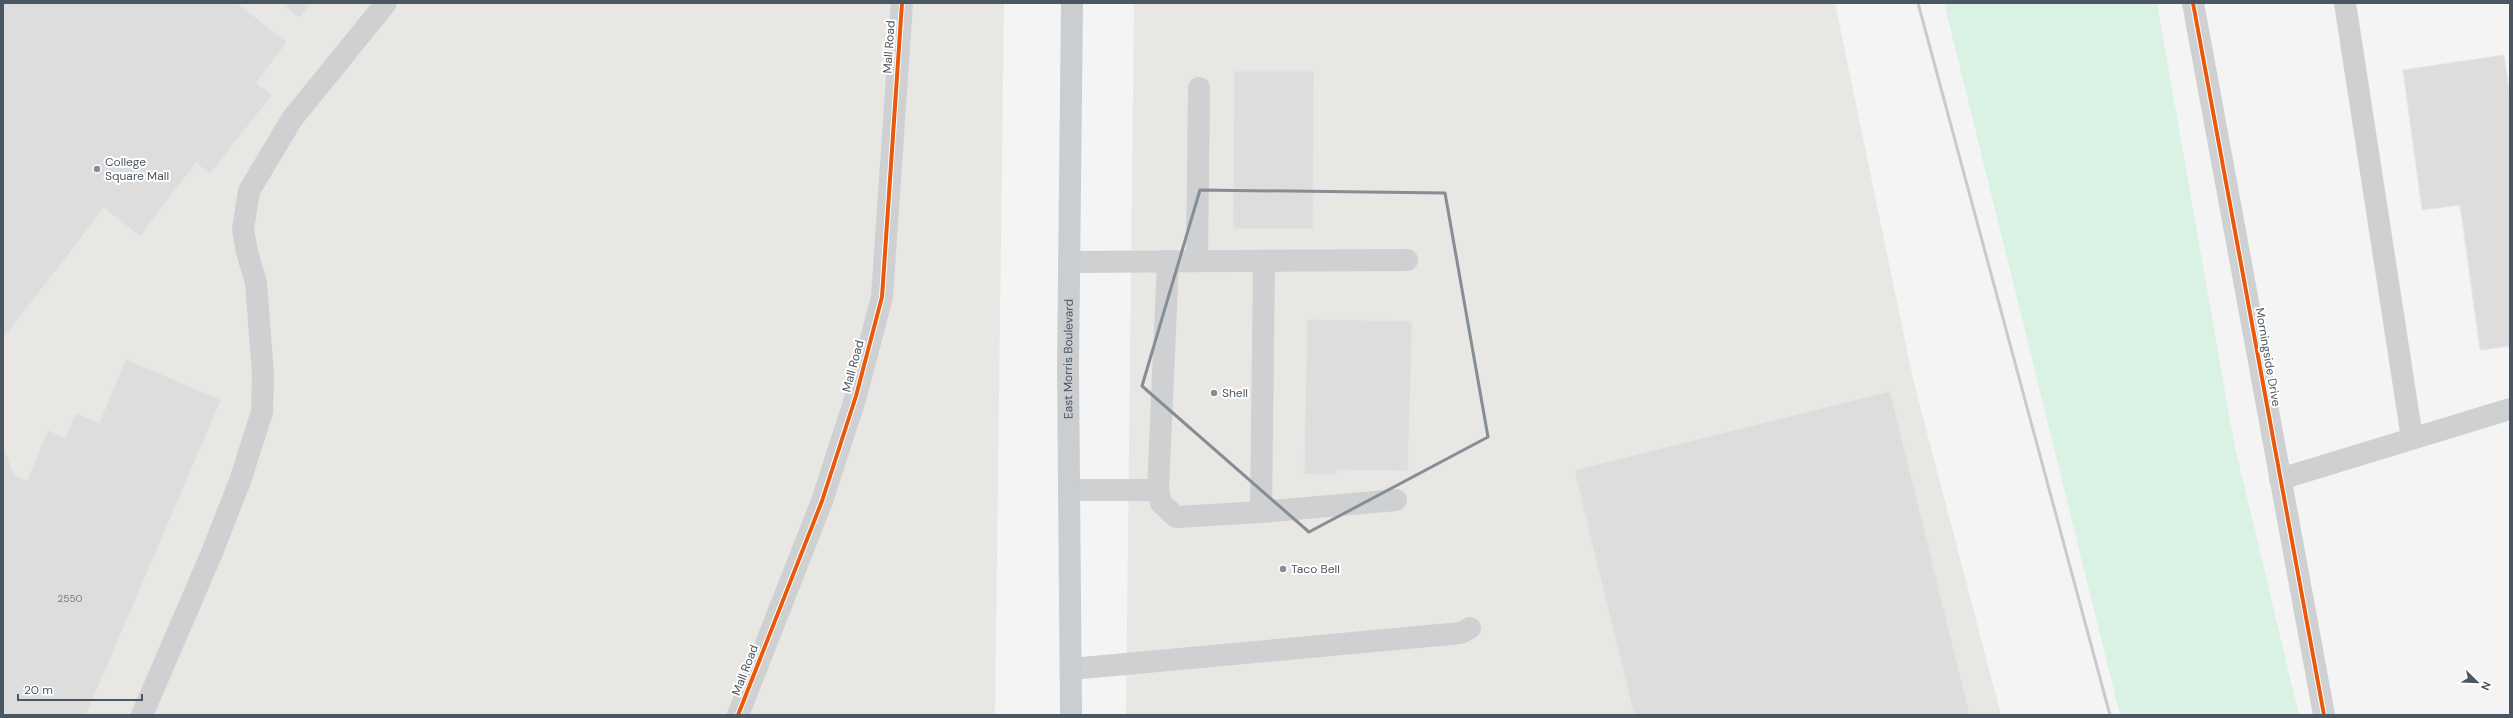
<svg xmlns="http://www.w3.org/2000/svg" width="2513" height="718" font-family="'DM Sans',sans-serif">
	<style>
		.commercial { fill: #e8e7e3 }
		.green { fill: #d9f2e3 }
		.building { fill: #ddddde; stroke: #e5e6e7 }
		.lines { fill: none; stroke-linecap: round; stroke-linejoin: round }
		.minor { stroke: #ced0d2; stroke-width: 22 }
		.major { stroke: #caced1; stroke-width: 22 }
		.rail { stroke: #c9cacc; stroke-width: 3 }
		.cycleway-casing { stroke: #fff; stroke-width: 6 }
		.cycleway { stroke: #e8590c; stroke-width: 4 }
		.marked { fill: none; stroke: #868d94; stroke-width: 3; stroke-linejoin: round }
		.poi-dot { fill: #868d94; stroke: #fff; stroke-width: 1.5 }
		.labels { text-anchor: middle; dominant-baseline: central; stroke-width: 4; stroke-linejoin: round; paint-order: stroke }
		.number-label { font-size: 10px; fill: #707881 }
		.street-label { font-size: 12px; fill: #4a5661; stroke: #fff }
		.poi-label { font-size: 12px; fill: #4a5661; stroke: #fff; text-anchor: start }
	</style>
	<rect width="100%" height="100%" fill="#f4f4f4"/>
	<g class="commercial">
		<polygon points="3,3 1004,3 995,715 3,715"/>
		<polygon points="1134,3 1835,3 1913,379 2001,715 1126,715"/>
	</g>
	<polygon class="green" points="1944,3 2157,3 2234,443 2299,715 2120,715"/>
	<g class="building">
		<polygon points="3,3 237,3 287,42 256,83 272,95 210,174 196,163 140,236 104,208 3,339"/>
		<polygon points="281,3 311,3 300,18"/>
		<polygon points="2504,55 2510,97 2510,346 2480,350 2460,205 2422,210 2403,70"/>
		<polygon points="1234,71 1314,71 1313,229 1233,229"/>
		<polygon points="1307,319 1412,321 1408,471 1336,470 1336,475 1304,474"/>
		<polygon points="126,359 221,400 86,715 3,715 3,445 14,475 27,481 48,430 65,438 76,413 99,423"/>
		<polygon points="1890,391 1970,715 1634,715 1574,470"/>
	</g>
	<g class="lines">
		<g class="minor">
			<polyline points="2193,3 2324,715"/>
			<polyline points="2345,3 2412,438"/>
			<polyline points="1197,261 1199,88"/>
			<polyline points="1069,262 1407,260"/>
			<polyline points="2280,479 2510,409"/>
			<polyline points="1069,490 1158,490 1161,503 1176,517 1261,512 1264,261"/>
			<polyline points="1158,490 1168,261"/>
			<polyline points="1261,512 1396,500"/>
			<polyline points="1071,669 1461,633 1470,628"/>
			<polyline points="142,715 211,555 240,481 262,412 263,374 256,283 247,252 243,229 249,191 292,119 386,3"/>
			<polyline points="738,715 822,501 856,396 882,297 902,3"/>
		</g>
		<path class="major" id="s1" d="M1071 715 1068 368 1072 3"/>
		<polyline class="rail" points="1918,3 2110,715"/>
		<defs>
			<g id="cycleway">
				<polyline points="2193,3 2324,715"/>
				<polyline points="738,715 822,501 856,396 882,297 902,3"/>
			</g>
		</defs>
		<use href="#cycleway" class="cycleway-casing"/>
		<use href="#cycleway" class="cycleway"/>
	</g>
	<path class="marked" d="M1200 190 1445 193 1488 437 1309 532 1142 386Z"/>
	<g class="poi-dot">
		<circle cx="97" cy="169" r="4"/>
		<circle cx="1214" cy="393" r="4"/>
		<circle cx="1283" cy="569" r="4"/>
	</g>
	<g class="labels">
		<g class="number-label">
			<text x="70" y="598">2550</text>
		</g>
		<g class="street-label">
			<text transform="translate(889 47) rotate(-86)">Mall Road</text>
			<text transform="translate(2268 357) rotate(80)">Morningside Drive</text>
			<text stroke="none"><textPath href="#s1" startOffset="356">East Morris Boulevard</textPath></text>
			<text transform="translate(853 366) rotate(-75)">Mall Road</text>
			<text transform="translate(745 670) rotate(-69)">Mall Road</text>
		</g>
		<g class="poi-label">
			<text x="105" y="162">College<tspan x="105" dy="14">Square Mall</tspan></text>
			<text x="1222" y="393">Shell</text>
			<text x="1291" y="569">Taco Bell</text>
		</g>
	</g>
	<rect width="2513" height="718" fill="none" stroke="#4a5661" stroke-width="8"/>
	<g transform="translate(2477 682) rotate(113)" stroke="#ffffff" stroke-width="3" paint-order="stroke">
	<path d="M0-3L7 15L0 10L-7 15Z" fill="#4a5661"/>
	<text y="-6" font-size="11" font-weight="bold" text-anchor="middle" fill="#4a5661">N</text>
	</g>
	<path d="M18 694v6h124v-6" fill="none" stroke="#4a5661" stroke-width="2"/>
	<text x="24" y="694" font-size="12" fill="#4a5661" stroke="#ffffff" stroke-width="3" paint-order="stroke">20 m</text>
</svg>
